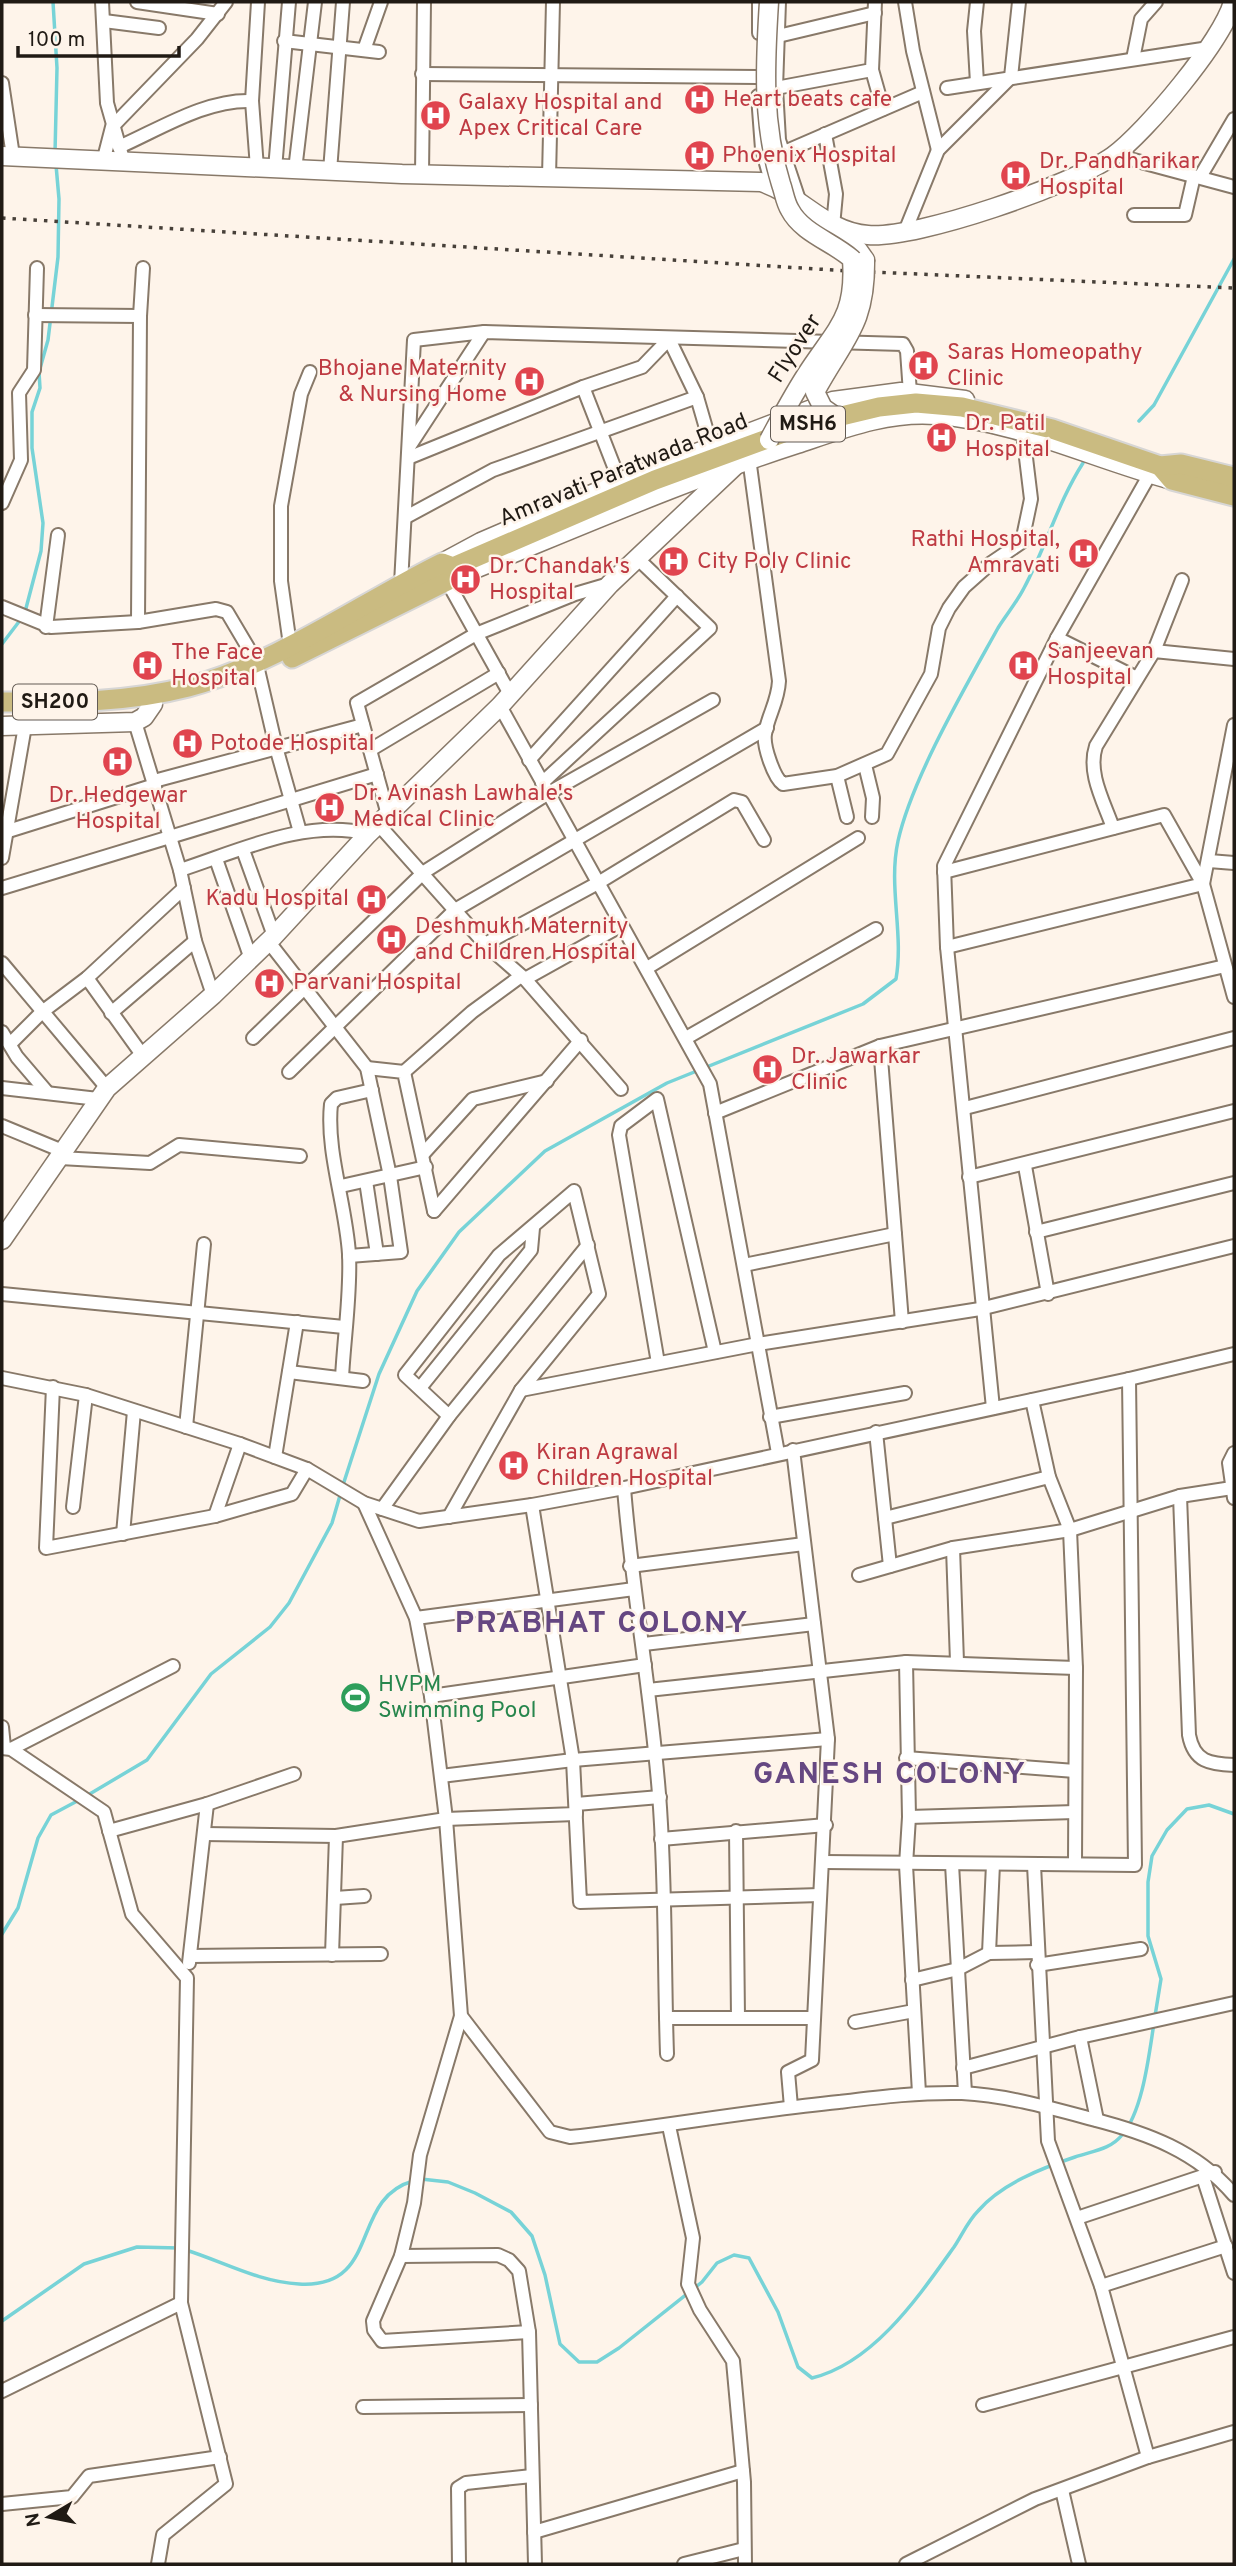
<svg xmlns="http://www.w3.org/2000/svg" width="1236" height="2566" font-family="Overpass,sans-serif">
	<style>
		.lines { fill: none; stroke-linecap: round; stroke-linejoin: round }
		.stream { stroke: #77d3d7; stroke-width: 3.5 }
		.street-casing { stroke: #887969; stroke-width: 16 }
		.secondary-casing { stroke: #887969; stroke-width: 21 }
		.primary-casing { stroke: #d7d6d5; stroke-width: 23 }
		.street { stroke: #fff; stroke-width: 12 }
		.secondary { stroke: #fff; stroke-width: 18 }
		.primary { stroke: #cabb81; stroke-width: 19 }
		.rail { stroke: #474039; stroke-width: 3.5; stroke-dasharray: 3.5 7; stroke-linecap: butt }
		.secondary-bridge-casing { stroke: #887969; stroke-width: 21; stroke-linecap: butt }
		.secondary-bridge { stroke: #fff; stroke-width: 18 }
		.labels { text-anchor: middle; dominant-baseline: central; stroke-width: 5; stroke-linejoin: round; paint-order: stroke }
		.shield { fill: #fef4ea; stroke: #635b54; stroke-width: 2 }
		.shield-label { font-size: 21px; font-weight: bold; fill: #201a14 }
		.health-label { font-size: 23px; fill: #be3a42; stroke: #fef4ea; text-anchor: start }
		.street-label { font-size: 23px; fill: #201a14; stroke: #fef4ea }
		.leisure-label { font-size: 23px; fill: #27864d; stroke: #fef4ea; text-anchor: start }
		.district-label { font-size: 30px; font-weight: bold; letter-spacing: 2px; fill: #654782; stroke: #fef4ea }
	</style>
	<rect width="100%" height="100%" fill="#fef4ea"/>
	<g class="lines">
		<g class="stream">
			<polyline points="53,2 57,68 55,153"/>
			<polyline points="1139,421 1154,405 1234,259"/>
			<polyline points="25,612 41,551 43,523 32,448 32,412 40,388 39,372 48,340 58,257 59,199 56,165"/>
			<polyline points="2,644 21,619"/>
			<path d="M343 1485 379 1374 417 1291 459 1232 545 1151 667 1083 863 1004 896 979C904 933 888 887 898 841 912 778 966 686 998 628 1006 615 1017 602 1024 588 1046 547 1058 502 1083 463"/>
			<polyline points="88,1795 147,1760 211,1674 270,1627 289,1603 332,1523 341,1492"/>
			<polyline points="2,1934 18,1908 38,1838 51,1815 81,1799"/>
			<polyline points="1155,2016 1161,1979 1148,1936 1148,1882 1152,1856 1167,1830 1187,1809 1209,1805 1234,1814"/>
			<path d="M421 2179 448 2182 475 2193 511 2212 532 2236 545 2275 560 2344 579 2362H597L619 2348 702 2282 717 2263 734 2255 749 2258 778 2312 798 2367 812 2378C874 2363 919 2296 954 2247 962 2235 968 2221 978 2211 1001 2184 1042 2168 1075 2157 1092 2151 1110 2150 1122 2135 1143 2111 1149 2054 1154 2023"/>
			<path d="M186 2250C224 2262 259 2282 299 2284 382 2289 349 2199 413 2181"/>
			<polyline points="2,2321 84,2264 137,2247 179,2248"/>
		</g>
		<defs>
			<g id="street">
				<polyline points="102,2 107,103 124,163"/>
				<polyline points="137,2 218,14"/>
				<polyline points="759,2 759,33"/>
				<polyline points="779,2 776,88 779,140 800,203"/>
				<polyline points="905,2 913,51 938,150"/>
				<polyline points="104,21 159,28"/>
				<polyline points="778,36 875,13"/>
				<polyline points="284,41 379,52"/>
				<polyline points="364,50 381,2"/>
				<polyline points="1133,59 1141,19 1156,2"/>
				<polyline points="872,70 883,109"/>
				<polyline points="422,74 758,77"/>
				<polyline points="2,83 13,156"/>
				<polyline points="977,83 974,31 977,2"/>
				<polyline points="776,88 872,70 875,2"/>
				<polyline points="947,88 1209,48"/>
				<polyline points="758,96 762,149 772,185"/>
				<polyline points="825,134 836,194 833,226"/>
				<path d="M119 147C160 129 206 99 252 101"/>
				<polyline points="782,153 923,92"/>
				<polyline points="1115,155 1234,187"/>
				<polyline points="103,162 112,127 197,39 226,2"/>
				<polyline points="257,168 252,101 258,2"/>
				<polyline points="275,169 289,2"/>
				<polyline points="295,170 315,2"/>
				<polyline points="330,171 343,2"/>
				<polyline points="422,174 424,2"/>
				<polyline points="549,177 553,2"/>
				<polyline points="1200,177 1234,119"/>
				<polyline points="1134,215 1185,215 1194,176"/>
				<polyline points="904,234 938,150 1011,77 1019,2"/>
				<polyline points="35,315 140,316"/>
				<polyline points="583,387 620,482"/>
				<polyline points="409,447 484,332"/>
				<polyline points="408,458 583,387 642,367 669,339 697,397 712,449"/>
				<path d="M749 458 779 681C778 702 768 715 765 734 763 746 774 778 783 784L837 776 887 754 931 674 939 628 949 608 964 587 991 563 1022 542 1031 499 1023 433"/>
				<polyline points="2,503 21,460 19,393 34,370 37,268"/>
				<polyline points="406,517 493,470 697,397"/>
				<polyline points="447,581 510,694"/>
				<polyline points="401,584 414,340 484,332 903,344 907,351 910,393"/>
				<polyline points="2,607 51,627 138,622 216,609 227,612 256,661 276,747 300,832"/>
				<polyline points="138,622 140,316 143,268"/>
				<polyline points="46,627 58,535"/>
				<polyline points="1057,638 1137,678"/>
				<polyline points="290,645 281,581 281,506 301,394 310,372"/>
				<polyline points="1154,651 1182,580"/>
				<polyline points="500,706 710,1084 778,1453"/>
				<polyline points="135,722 180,870 195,941 213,995"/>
				<polyline points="370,750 499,673"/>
				<polyline points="529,760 677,596"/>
				<polyline points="865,765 873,798 872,817"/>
				<polyline points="837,776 847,817"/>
				<polyline points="154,781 363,725"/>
				<polyline points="542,783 710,628 637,558"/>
				<polyline points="388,815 357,703 476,634 575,594 609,584"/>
				<polyline points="378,824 485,944 525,979 621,1089"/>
				<path d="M1113 828C1104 802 1087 773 1096 746L1154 651 1234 659"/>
				<polyline points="5,832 155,785"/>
				<polyline points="243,850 274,936"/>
				<polyline points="2,858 25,726"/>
				<polyline points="216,859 251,959"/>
				<polyline points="1209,861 1234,863"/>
				<path d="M180 870C239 851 306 818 368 834"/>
				<polyline points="944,872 1164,815 1203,884 1234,997"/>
				<polyline points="2,888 377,774"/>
				<polyline points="268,941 367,1068 390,1176 401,1252 349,1256"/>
				<polyline points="485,944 598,883 734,800 742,802 764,840"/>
				<polyline points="947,947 1203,884 1234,725"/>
				<polyline points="2,963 107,1088"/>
				<polyline points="647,968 858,838"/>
				<polyline points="87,978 143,1056"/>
				<polyline points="525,979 622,925"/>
				<polyline points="111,1013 195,941"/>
				<polyline points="2,1032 17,1057 46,1091"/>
				<polyline points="253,1038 424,872 547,794 713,700"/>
				<polyline points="686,1038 876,929"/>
				<polyline points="11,1043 42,1012 87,978 184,888"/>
				<polyline points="880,1046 902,1322"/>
				<polyline points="367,1068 404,1072 434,1211"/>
				<polyline points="289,1072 455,910 767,728"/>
				<polyline points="404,1072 472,1012 521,976"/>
				<polyline points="2,1088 98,1099"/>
				<polyline points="965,1108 1234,1038"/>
				<polyline points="715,1113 880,1046 1225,966"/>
				<polyline points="2,1126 65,1152"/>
				<polyline points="423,1154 473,1099 547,1081"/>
				<polyline points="60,1158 150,1163 179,1145 300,1156"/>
				<polyline points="1025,1166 1048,1294"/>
				<polyline points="969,1177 1234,1111"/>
				<polyline points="366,1181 377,1254"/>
				<polyline points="341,1186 426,1167"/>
				<polyline points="434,1211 581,1040"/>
				<polyline points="1036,1232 1234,1183"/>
				<polyline points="744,1265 895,1234"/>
				<polyline points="2,1294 344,1327"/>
				<polyline points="658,1363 619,1135 621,1126 657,1099 715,1352"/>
				<polyline points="289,1372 363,1381"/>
				<polyline points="2,1378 86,1395 240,1444 307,1469 364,1503 419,1521 532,1505 624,1488 1129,1379 1234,1354"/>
				<path d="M342 1378C344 1337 351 1294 349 1254 346 1205 326 1152 331 1104L337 1098 372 1090"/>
				<polyline points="53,1387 46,1548 215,1516 292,1494 307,1469"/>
				<polyline points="420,1388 531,1250 533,1228"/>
				<polyline points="521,1390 758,1344 980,1309 1234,1246"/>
				<polyline points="1032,1400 1049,1477 1070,1530 1076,1668 1075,1863"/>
				<polyline points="993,1408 947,947 944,866 1057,638 1150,474"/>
				<polyline points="449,1416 405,1375 499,1255 574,1191 599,1294 521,1390 449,1517"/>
				<polyline points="770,1417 905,1393"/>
				<polyline points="186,1427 204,1244"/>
				<polyline points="876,1432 890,1566"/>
				<polyline points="1234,1453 1229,1463 1234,1498"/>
				<polyline points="275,1457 297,1322"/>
				<path d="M624 1488C632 1590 651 1691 659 1794 666 1880 664 1968 667 2054"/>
				<path d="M1180 1496 1189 1735C1194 1762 1210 1764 1234 1765"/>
				<path d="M364 1503 416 1618 431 1696 446 1819 461 2016 550 2132 570 2137C660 2127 749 2111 839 2102 880 2097 920 2092 962 2093 1005 2095 1051 2108 1092 2119 1147 2133 1197 2151 1234 2195"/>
				<polyline points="532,1505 573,1760 580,1902 820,1895"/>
				<polyline points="73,1507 86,1395"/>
				<polyline points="382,1509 449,1416 588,1245"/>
				<polyline points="215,1516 240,1444"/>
				<polyline points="885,1518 1049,1477"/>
				<polyline points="123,1534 134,1411"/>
				<polyline points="953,1548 957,1662"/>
				<polyline points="630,1566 804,1544"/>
				<polyline points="859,1575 953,1548 1070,1530 1180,1496 1232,1488"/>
				<polyline points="416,1618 634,1589"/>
				<polyline points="644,1644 814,1624"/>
				<polyline points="906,1662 909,1817 906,1865 919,2093"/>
				<polyline points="648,1690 906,1662 1076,1668"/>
				<polyline points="431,1696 645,1665"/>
				<polyline points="2,1727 4,1747"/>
				<polyline points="2,1748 11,1749 104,1812 132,1914 187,1978 181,2303 226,2484 163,2535 158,2564"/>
				<polyline points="11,1749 173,1666"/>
				<polyline points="906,1758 1075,1771"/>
				<polyline points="441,1776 573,1760 828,1739"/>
				<polyline points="909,1817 1075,1812"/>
				<polyline points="109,1831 207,1804 294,1774"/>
				<polyline points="736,1831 738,2018"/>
				<polyline points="204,1834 336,1836 446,1819 576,1814 576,1804 660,1797"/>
				<polyline points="661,1839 826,1825"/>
				<polyline points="824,1862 1135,1865 1129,1379"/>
				<polyline points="952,1864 965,2093"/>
				<polyline points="1034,1865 1048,2141 1101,2286 1148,2457"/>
				<polyline points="335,1898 364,1896"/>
				<polyline points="989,1953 993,1864"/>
				<polyline points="332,1955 336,1836"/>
				<polyline points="190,1956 381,1954"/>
				<polyline points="189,1963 207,1804"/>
				<polyline points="1037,1965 1141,1949"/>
				<polyline points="912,1980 958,1969 989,1953 1037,1952"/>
				<polyline points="461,2016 420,2155 414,2203 401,2256 373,2321 374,2330 382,2341 529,2332"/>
				<polyline points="666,2018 814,2018"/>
				<polyline points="855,2022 914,2011"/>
				<polyline points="1080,2037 1097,2120"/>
				<polyline points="963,2068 1080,2037 1234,2003"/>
				<polyline points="791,2107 788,2072 812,2060 828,1739 793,1450"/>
				<polyline points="669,2126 693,2238 688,2284 700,2310 733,2361 744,2482 745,2564"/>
				<polyline points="1203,2177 1234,2273"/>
				<polyline points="1077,2218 1215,2172"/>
				<polyline points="401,2256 498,2255 509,2260 519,2271 529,2332 535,2564"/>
				<polyline points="1101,2286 1226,2246"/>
				<polyline points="2,2391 181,2303"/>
				<polyline points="983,2405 1234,2337"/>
				<polyline points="363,2407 531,2405"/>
				<polyline points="1062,2490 1079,2564"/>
				<polyline points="2,2504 72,2497 89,2476 220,2457"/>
				<polyline points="534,2532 743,2471"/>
				<polyline points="459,2564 458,2488 466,2483 532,2476"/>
				<polyline points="684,2564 744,2549"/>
				<polyline points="906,2564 1035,2499 1148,2457 1234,2432"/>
			</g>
			<g id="secondary">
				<path d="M2 156 402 174 761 182C801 195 825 232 868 235 918 239 1072 185 1113 156 1146 132 1223 40 1233 2"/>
				<polyline points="837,245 858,250 865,260"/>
				<polyline points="442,563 481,542 620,482 833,401 901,392 965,400"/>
				<path d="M450 579C565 533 679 482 797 444 842 429 888 411 936 415 1018 421 1093 459 1172 480"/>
				<polyline points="2,726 135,722 144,717 153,704"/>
				<polyline points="2,1240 107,1088 213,995 274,936 368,834 500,706 610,584 738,463"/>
			</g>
			<g id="primary">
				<polyline points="1160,466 1172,480 1234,496"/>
				<polyline points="292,658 447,581 453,567"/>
				<path d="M2 702C65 702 126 703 188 687 279 663 359 604 442 563L453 567 655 480 808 424 879 407 916 403 962 407 1052 429 1160 466 1181 464 1234 477"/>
			</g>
		</defs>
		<use href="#street" class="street-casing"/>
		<use href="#secondary" class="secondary-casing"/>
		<use href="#primary" class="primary-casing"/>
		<use href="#street" class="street"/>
		<use href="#secondary" class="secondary"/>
		<use href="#primary" class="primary"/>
		<polyline class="rail" points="2,218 849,271 1234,288"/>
		<defs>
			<g id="secondary-bridge">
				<path d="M836 417 823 408 815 392C844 338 866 326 865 260"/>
				<path d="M769 440C782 416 795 391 810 369 838 327 856 315 852 259 833 242 802 233 790 210 785 202 784 192 781 184 762 124 765 64 769 2"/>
			</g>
		</defs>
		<use href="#secondary-bridge" class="secondary-bridge-casing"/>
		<use href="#secondary-bridge" class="secondary-bridge"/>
	</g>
	<defs>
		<symbol id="hospital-disc" viewBox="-11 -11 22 22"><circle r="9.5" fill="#e0444e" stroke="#fef4ea"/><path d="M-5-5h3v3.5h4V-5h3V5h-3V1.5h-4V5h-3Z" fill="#fff"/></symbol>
		<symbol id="stadium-disc" viewBox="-11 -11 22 22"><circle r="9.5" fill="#2e9e5b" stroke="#fef4ea"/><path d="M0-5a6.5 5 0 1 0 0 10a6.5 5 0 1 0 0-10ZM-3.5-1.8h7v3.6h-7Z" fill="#fff"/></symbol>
	</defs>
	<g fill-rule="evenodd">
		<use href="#hospital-disc" x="682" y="82" width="35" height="35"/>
		<use href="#hospital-disc" x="418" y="98" width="35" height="35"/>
		<use href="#hospital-disc" x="682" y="138" width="35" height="35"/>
		<use href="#hospital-disc" x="998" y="158" width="35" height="35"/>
		<use href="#hospital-disc" x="906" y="348" width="35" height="35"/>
		<use href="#hospital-disc" x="512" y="364" width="35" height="35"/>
		<use href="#hospital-disc" x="924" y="420" width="35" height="35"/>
		<use href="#hospital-disc" x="1066" y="536" width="35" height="35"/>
		<use href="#hospital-disc" x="656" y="544" width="35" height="35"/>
		<use href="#hospital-disc" x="448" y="562" width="35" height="35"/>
		<use href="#hospital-disc" x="1006" y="648" width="35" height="35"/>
		<use href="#hospital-disc" x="130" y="648" width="35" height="35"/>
		<use href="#hospital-disc" x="170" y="726" width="35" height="35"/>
		<use href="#hospital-disc" x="100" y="744" width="35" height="35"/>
		<use href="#hospital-disc" x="312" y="790" width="35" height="35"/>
		<use href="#hospital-disc" x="354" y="882" width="35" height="35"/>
		<use href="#hospital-disc" x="374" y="922" width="35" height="35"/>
		<use href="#hospital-disc" x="252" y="966" width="35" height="35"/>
		<use href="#hospital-disc" x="750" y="1052" width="35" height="35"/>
		<use href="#hospital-disc" x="496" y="1448" width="35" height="35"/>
		<use href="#stadium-disc" x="338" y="1680" width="35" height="35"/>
	</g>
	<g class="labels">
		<g class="shield">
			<rect x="771" y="406.5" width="74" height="35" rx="5"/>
			<rect x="13" y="684.5" width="84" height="35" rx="5"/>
		</g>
		<g class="shield-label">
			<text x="808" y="424">MSH6</text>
			<text x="55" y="702">SH200</text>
		</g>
		<g class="health-label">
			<text x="723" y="100">Heart beats cafe</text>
			<text x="458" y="103">Galaxy Hospital and<tspan x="458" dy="26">Apex Critical Care</tspan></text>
			<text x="722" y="156">Phoenix Hospital</text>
			<text x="1039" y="162">Dr. Pandharikar<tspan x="1039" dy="26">Hospital</tspan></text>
			<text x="947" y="353">Saras Homeopathy<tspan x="947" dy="26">Clinic</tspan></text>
			<text x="507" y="369" text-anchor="end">Bhojane Maternity<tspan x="507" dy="26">&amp; Nursing Home</tspan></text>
			<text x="965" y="424">Dr. Patil<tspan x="965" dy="26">Hospital</tspan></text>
			<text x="1060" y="540" text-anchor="end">Rathi Hospital,<tspan x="1060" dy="26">Amravati</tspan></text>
			<text x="697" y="562">City Poly Clinic</text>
			<text x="489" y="567">Dr. Chandak's<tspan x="489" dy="26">Hospital</tspan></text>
			<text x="1047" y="652">Sanjeevan<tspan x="1047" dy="26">Hospital</tspan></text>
			<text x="171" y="653">The Face<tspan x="171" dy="26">Hospital</tspan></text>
			<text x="210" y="744">Potode Hospital</text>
			<text x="353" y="794">Dr. Avinash Lawhale's<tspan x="353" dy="26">Medical Clinic</tspan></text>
			<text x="118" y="796" text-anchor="middle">Dr. Hedgewar<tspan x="118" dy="26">Hospital</tspan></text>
			<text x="349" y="899" text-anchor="end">Kadu Hospital</text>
			<text x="415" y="927">Deshmukh Maternity<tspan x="415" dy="26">and Children Hospital</tspan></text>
			<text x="293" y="983">Parvani Hospital</text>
			<text x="791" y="1057">Dr. Jawarkar<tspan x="791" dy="26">Clinic</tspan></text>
			<text x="536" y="1453">Kiran Agrawal<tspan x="536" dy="26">Children Hospital</tspan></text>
		</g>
		<g class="street-label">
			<text transform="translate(796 349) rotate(-57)">Flyover</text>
			<text transform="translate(624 471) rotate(-22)">Amravati Paratwada Road</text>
		</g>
		<g class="leisure-label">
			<text x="378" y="1685">HVPM<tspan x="378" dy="26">Swimming Pool</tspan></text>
		</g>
		<g class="district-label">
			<text x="602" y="1624">PRABHAT COLONY</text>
			<text x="890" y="1775">GANESH COLONY</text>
		</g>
	</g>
	<rect width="1236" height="2566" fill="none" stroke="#201a14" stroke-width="7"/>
	<g transform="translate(49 2517) rotate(260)" stroke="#fef4ea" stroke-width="5" paint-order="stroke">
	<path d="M0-5L12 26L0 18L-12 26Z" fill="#201a14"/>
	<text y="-10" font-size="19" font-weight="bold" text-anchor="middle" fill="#201a14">N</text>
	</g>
	<path d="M18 46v10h161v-10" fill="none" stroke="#201a14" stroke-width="3.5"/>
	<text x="28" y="46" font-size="21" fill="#201a14" stroke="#fef4ea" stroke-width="5" paint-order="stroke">100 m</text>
</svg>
